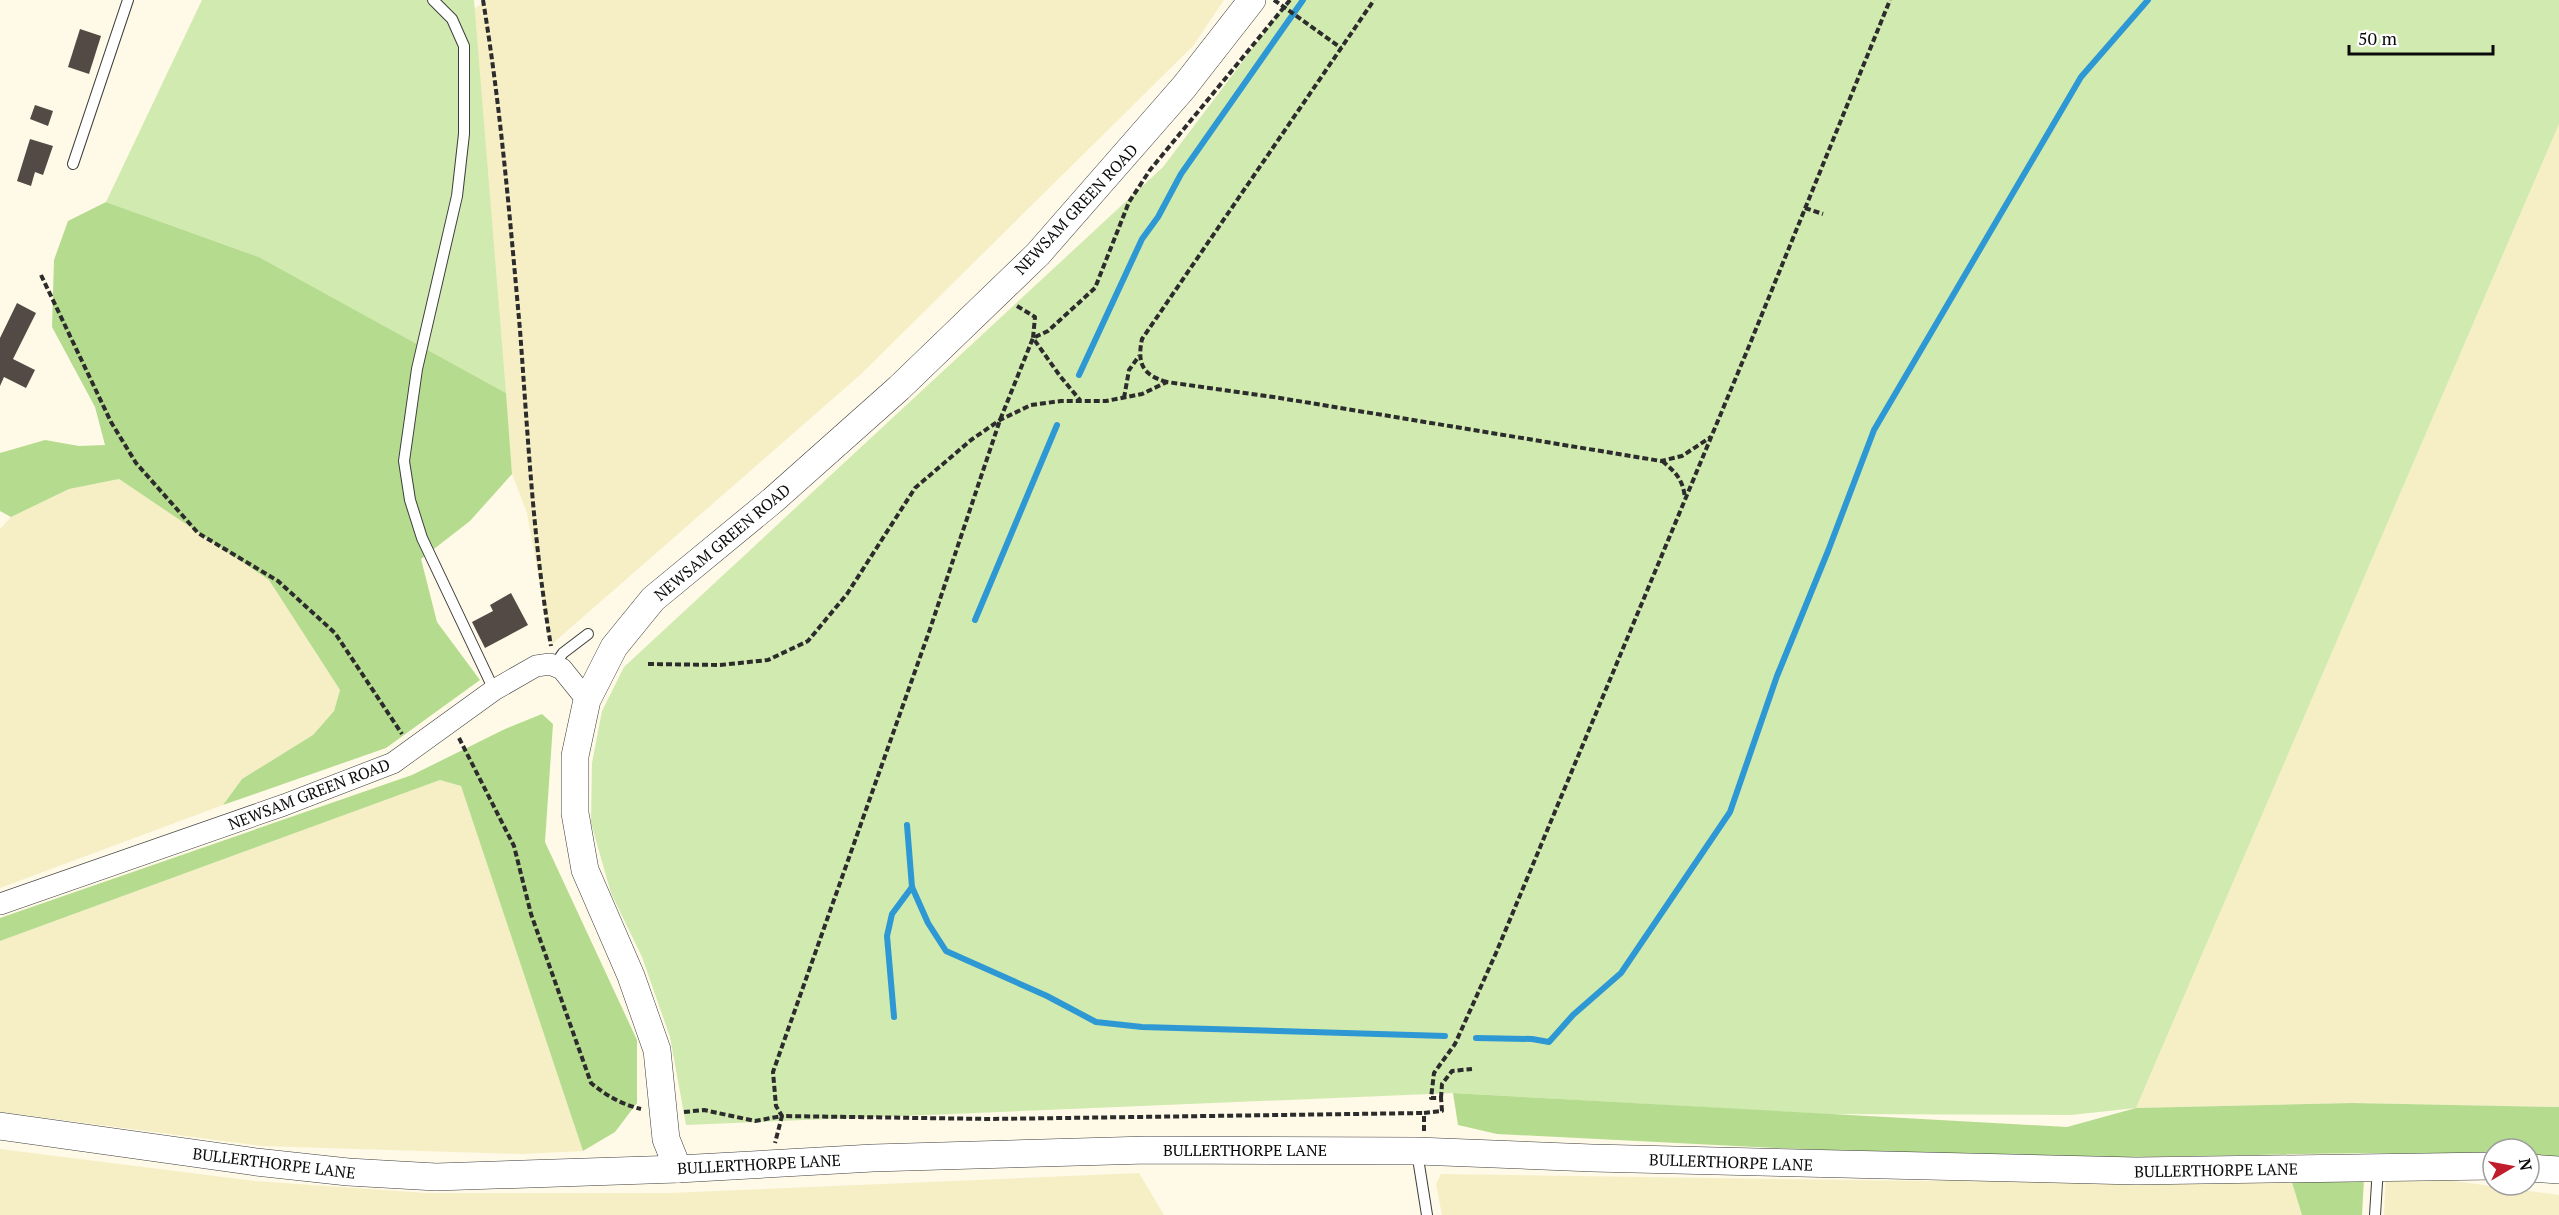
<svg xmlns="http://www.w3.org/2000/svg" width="2559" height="1215" font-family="'PT Serif',serif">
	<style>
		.farmland { fill: #f6efc6 }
		.green { fill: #d1eab0 }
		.forest { fill: #b5dc8e }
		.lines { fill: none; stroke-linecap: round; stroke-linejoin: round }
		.stream { stroke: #2d98d3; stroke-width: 6 }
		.building { fill: #534a46 }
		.service-casing { stroke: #3d3d3d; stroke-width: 12 }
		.minor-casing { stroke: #3d3d3d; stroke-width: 22 }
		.tertiary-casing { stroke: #3d3d3d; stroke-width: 28 }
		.path { stroke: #2c2c2c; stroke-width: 4; stroke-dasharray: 6 3; stroke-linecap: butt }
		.service { stroke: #fff; stroke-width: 10 }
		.minor { stroke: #fff; stroke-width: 21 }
		.tertiary { stroke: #fff; stroke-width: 27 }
		.labels { text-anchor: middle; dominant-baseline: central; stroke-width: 6; stroke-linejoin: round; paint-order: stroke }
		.street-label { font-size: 16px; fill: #0a0a0a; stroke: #fff }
	</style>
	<rect width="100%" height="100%" fill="#fff9e7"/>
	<g class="farmland">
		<polygon points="487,0 1224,0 1193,46 860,375 551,645 527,513 512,474 474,9"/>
		<polygon points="2559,124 2559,1107 2352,1103 2136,1108"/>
		<polygon points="119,479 269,580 340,690 334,711 313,735 242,779 223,805 0,888 0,529 11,517 69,489"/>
		<polygon points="440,780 461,786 583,1151 521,1154 262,1146 0,1112 0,941"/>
		<polygon points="0,1149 255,1181 426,1193 670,1193 1139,1173 1164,1215 0,1215"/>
		<polygon points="2386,1172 2559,1195 2559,1215 2384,1215"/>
		<polygon points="1441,1174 1923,1181 2290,1176 2302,1215 1442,1215 1436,1184"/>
	</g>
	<g class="green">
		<polygon points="202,0 474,0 506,393 259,257 106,202"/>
		<polygon points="1289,0 2559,0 2559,124 2136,1108 2071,1115 1826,1114 1453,1093 686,1125 670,1037 642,957 611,893 591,823 592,763 602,711 624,667 1163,167"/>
	</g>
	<g class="forest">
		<polygon points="106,202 259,257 506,393 512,474 470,521 421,559 437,622 480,680 386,748 223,805 242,779 313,735 334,711 340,690 269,580 119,479 69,489 11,517 0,511 0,453 45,440 79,446 105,445 95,407 52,327 54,260 68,221"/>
		<polygon points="542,714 553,724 545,842 637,1040 637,1103 615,1132 583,1151 461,786 440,780 0,941 0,918 412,775 505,729"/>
		<path d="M1453 1093 2067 1127 2136 1108 2352 1103 2559 1107V1159L2529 1157V1149H2493V1156C2366 1149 2239 1157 2113 1157 1908 1157 1702 1144 1497 1134L1458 1125Z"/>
		<polygon points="2290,1176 2364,1179 2362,1215 2302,1215"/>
	</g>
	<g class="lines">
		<g class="stream">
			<polyline points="1079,375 1142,239 1158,217 1181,174 1303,0"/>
			<polyline points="975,620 1057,425"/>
			<polyline points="907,825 912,887 928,923 946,951 1047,996 1096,1022 1142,1027 1445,1036"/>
			<polyline points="894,1017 887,936 892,914 912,887"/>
			<polyline points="1476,1038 1532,1039 1549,1042 1573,1015 1621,973 1730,812 1777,676 1828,551 1874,430 2081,77 2148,0"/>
		</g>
	</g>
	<g class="building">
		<polygon points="80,29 101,36 89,74 68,67"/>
		<polygon points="35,105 53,111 48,126 30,119"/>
		<polygon points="30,139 53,146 43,175 35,172 31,186 17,181"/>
		<polygon points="17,303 36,313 13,359 35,370 26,388 4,377 0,386 0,338"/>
		<polygon points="511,593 528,625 485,648 472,622 493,611 490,605"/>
	</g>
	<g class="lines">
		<defs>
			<g id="service">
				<polyline points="433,0 452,19 464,46 464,134 457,196 417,369 404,461 410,500 422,538 494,690"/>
				<polyline points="73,164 128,0"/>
				<polyline points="554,666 563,653 588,634"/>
				<polyline points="1417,1152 1427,1215"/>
				<polyline points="2375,1215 2378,1167"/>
			</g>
			<polyline id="minor" points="0,904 284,805 393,763 494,690 536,666 550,664 562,669 587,700"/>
			<g id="tertiary">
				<polyline points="0,1126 256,1162 348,1172 436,1177 678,1169 873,1158 1147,1150 1417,1151 1592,1158 2136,1171 2493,1166"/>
				<polyline points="2529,1168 2559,1170"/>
				<polyline points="678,1169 666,1139 657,1050 631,976 585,870 575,813 575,756 587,700 614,647 653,599 772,501 899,388 1038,254 1184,87 1252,0"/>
			</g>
		</defs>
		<use href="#service" class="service-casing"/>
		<use href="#minor" class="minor-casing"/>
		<use href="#tertiary" class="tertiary-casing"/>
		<g class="path">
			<path d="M483 0C501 109 510 220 520 330 528 436 533 541 551 646"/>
			<polyline points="1274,0 1341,48"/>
			<polyline points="1290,0 1150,170 1129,202 1095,288 1048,331 1033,338 1000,420 930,629 773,1072 776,1106 782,1116 990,1119 1424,1113"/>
			<polyline points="1805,208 1823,214"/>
			<polyline points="41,275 111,422 136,463 198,533 278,581 335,633 402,734"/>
			<polyline points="1017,306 1035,317 1033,338 1060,376 1080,400"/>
			<path d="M1167 382C1142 375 1137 363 1142 339L1374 0"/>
			<polyline points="1124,398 1129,370 1139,356"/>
			<path d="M1662 461C1676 472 1683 480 1685 498"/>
			<polyline points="648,664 720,665 768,660 808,641 847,594 915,488 971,440 1000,420 1031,405 1061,401 1106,401 1142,394 1167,382 1280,398 1661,461 1682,456 1711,437"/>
			<path d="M459 738 514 846 531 914 591 1083C607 1096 621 1104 641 1109"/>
			<polyline points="1441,1098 1442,1084 1452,1071 1472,1069"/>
			<polyline points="684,1112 704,1110 755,1121 782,1116 775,1143"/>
			<polyline points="1424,1131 1424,1113 1442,1111 1441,1098 1431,1098 1434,1073 1455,1044 1496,953 1747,351 1890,0"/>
		</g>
		<use href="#service" class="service"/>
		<use href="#minor" class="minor"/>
		<use href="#tertiary" class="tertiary"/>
	</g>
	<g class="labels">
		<g class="street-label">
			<text transform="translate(1076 209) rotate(-47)">NEWSAM GREEN ROAD</text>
			<text transform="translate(722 542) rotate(-40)">NEWSAM GREEN ROAD</text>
			<text transform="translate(309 794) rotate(-21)">NEWSAM GREEN ROAD</text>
			<text x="1245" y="1150">BULLERTHORPE LANE</text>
			<text transform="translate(1731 1162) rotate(2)">BULLERTHORPE LANE</text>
			<text transform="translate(274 1163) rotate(7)">BULLERTHORPE LANE</text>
			<text transform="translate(759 1164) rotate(-3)">BULLERTHORPE LANE</text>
			<text transform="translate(2216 1170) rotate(-1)">BULLERTHORPE LANE</text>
		</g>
	</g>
	<g transform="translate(2511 1167) rotate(80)"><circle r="28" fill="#ffffff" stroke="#9d9d9d" stroke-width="1.5"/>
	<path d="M0-4.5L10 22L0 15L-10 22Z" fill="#bf1d2c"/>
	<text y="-9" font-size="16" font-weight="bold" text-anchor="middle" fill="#0a0a0a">N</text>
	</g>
	<path d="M2349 45v9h144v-9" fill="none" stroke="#0a0a0a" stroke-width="3"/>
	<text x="2358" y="45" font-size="18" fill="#0a0a0a" stroke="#ffffff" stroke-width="4.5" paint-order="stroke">50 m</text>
</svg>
